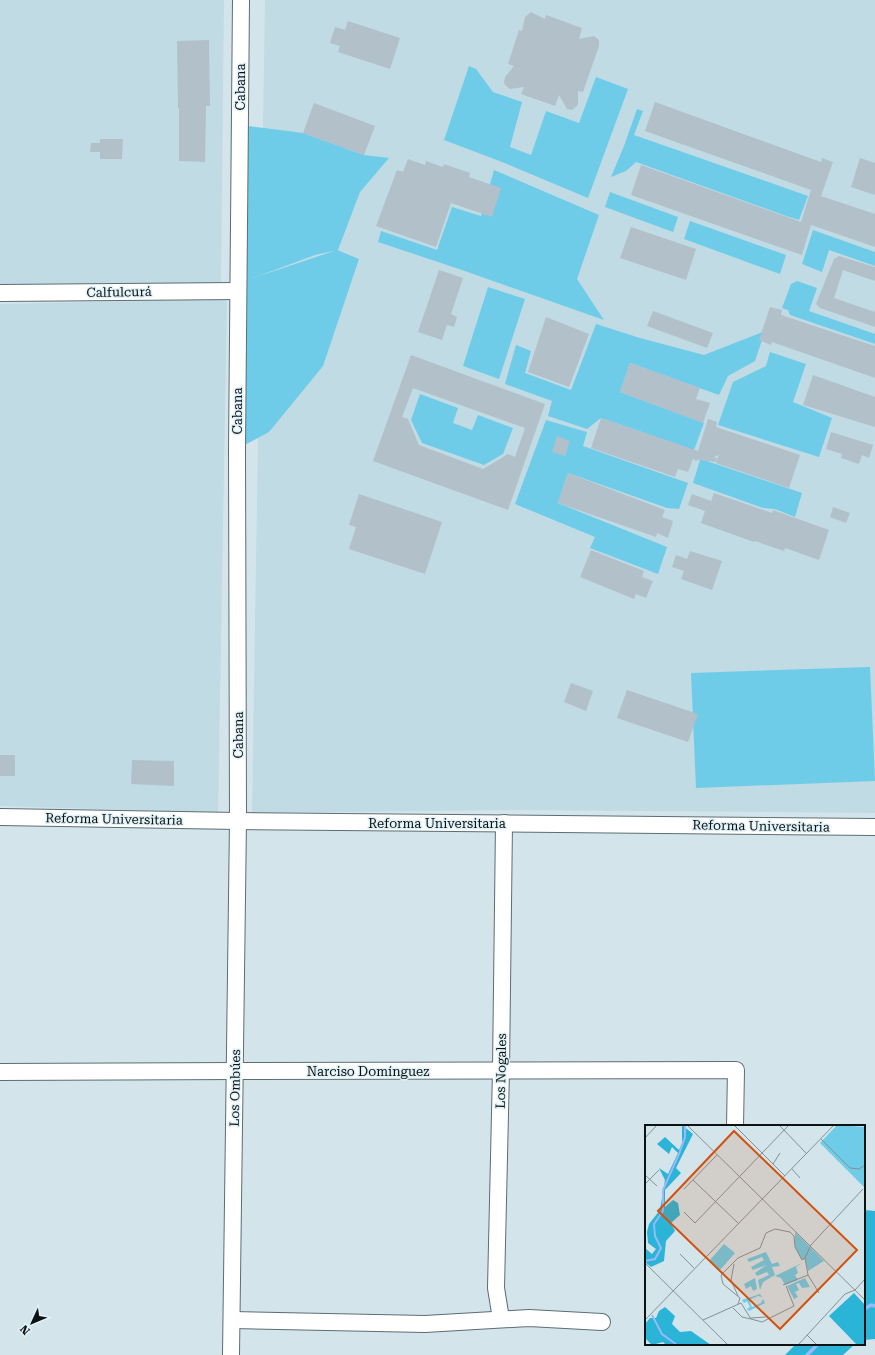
<svg xmlns="http://www.w3.org/2000/svg" width="875" height="1355" font-family="'Roboto Serif',serif">
	<style>
		.built { fill: #c0dbe4 }
		.green { fill: #6ecce8 }
		.forest { fill: #2ab4d7 }
		.lines { fill: none; stroke-linecap: round; stroke-linejoin: round }
		.stream { stroke: #99b9f8; stroke-width: 3.5 }
		.building { fill: #b2c0ca; fill-rule: evenodd }
		.minor-casing { stroke: #5d6d73; stroke-width: 18 }
		.minor { stroke: #fff; stroke-width: 16 }
		.labels { text-anchor: middle; dominant-baseline: central; stroke-width: 3; stroke-linejoin: round; paint-order: stroke }
		.street-label { font-size: 13px; fill: #0d1315; stroke: #e0f2f8 }
		.inset-river { fill: none; stroke: #99b9f8; stroke-width: 2 }
		.inset-road { fill: none; stroke: #849195; stroke-width: 1 }
		.view { fill: #d2520d; fill-opacity: 0.15; stroke: #d2520d; stroke-width: 2 }
		.inset-edge { fill: none; stroke: #0d1315; stroke-width: 2 }
	</style>
	<rect width="100%" height="100%" fill="#d3e5eb"/>
	<g class="built">
		<polygon points="0,0 224,0 221,284 0,288"/>
		<polygon points="265,0 875,0 875,813 518,810 252,813"/>
		<polygon points="227,299 218,813 0,806 0,304"/>
	</g>
	<g class="green">
		<polygon points="469,66 476,69 493,92 522,102 510,147 531,155 546,111 579,123 596,77 628,89 588,198 502,162 444,140"/>
		<polygon points="637,109 643,111 634,135 808,196 799,220 789,217 636,162 626,171 611,177 624,146"/>
		<polygon points="240,125 303,133 364,155 389,158 360,192 338,250 315,255 253,278 337,250 359,259 323,366 269,432 237,449"/>
		<polygon points="494,170 599,215 577,279 604,320 459,269 378,242 381,231 437,250 452,207 481,216"/>
		<polygon points="610,192 678,217 673,232 605,207"/>
		<polygon points="690,221 786,255 780,274 684,239"/>
		<polygon points="813,230 875,252 875,266 829,250 822,272 802,264"/>
		<polygon points="797,281 817,288 809,311 875,334 875,344 790,315 788,310 782,308 791,284"/>
		<polygon points="488,287 525,299 499,379 463,366"/>
		<polygon points="596,324 640,338 704,355 765,331 755,361 728,376 719,395 630,363 620,392 704,423 694,450 601,418 587,429 548,416 552,401 505,384 516,345 531,351 525,373 571,390"/>
		<polygon points="770,352 806,364 793,402 832,418 819,457 718,425 733,382 766,366"/>
		<polygon points="420,394 458,408 453,423 472,430 478,415 513,428 503,454 484,465 422,443 411,420"/>
		<polygon points="546,420 587,432 583,446 688,483 679,509 667,508 568,473 558,503 667,547 658,574 590,548 595,537 515,504"/>
		<polygon points="700,460 704,460 802,493 795,517 775,509 763,508 693,483"/>
		<polygon points="870,667 875,781 696,788 691,673"/>
	</g>
	<g class="forest">
		<polygon points="864,1210 875,1211 875,1339 864,1340"/>
		<polygon points="796,1344 855,1344 843,1355 785,1355"/>
	</g>
	<g class="lines">
		<g class="stream">
			<polyline points="864,1309 871,1305 875,1306"/>
			<polyline points="807,1355 818,1344"/>
		</g>
	</g>
	<g class="building">
		<polygon points="531,12 545,19 546,15 582,28 579,39 594,36 599,40 599,46 583,92 578,91 578,105 572,110 567,109 559,95 555,106 521,94 524,87 510,89 505,85 504,82 505,77 514,66 508,64 519,30 522,31 525,17"/>
		<polygon points="348,21 400,38 390,69 338,52 340,46 330,43 335,27 345,30"/>
		<polygon points="209,40 210,106 206,106 205,162 179,161 179,108 178,108 177,41"/>
		<polygon points="655,102 821,162 822,158 833,162 821,196 875,214 875,247 811,225 802,255 631,195 641,165 801,222 811,190 645,131"/>
		<polygon points="314,103 375,126 364,155 303,133"/>
		<polygon points="100,139 123,139 122,159 100,159 100,152 90,152 91,143 100,143"/>
		<polygon points="860,158 875,163 875,195 851,187"/>
		<polygon points="408,159 425,165 426,161 443,167 444,164 470,173 469,177 501,188 492,217 451,203 436,247 376,226 397,170 403,172"/>
		<polygon points="631,227 696,249 686,280 620,258"/>
		<polygon points="839,256 875,267 875,281 843,270 834,298 875,312 875,327 820,308 816,304 834,259"/>
		<polygon points="439,270 463,278 451,314 457,317 454,327 447,325 442,340 418,332"/>
		<polygon points="770,307 782,310 781,315 875,346 875,378 772,342 771,345 759,340"/>
		<polygon points="653,311 713,333 707,348 647,326"/>
		<polygon points="546,317 589,334 569,387 528,372"/>
		<path d="M411 355 545 404 508 510 373 461ZM413 388 525 428 515 457 508 454 483 469 419 445 408 419 402 417Z"/>
		<polygon points="630,363 700,388 696,399 710,403 703,423 620,392"/>
		<polygon points="813,375 875,397 875,427 803,405"/>
		<polygon points="601,418 698,451 708,419 717,422 716,427 800,455 789,488 716,463 719,455 713,457 717,458 716,462 699,460 694,461 695,459 693,459 688,472 678,469 675,477 591,448"/>
		<polygon points="831,432 873,445 869,458 862,455 859,464 841,458 842,454 826,449"/>
		<polygon points="557,436 570,441 565,456 552,452"/>
		<polygon points="568,473 665,510 662,517 673,521 668,538 657,533 656,537 558,503"/>
		<polygon points="714,493 772,513 773,510 829,530 819,560 785,548 784,551 755,541 754,542 701,523 705,511 688,505 692,494 711,501"/>
		<polygon points="359,494 442,522 425,574 349,549 356,527 349,525"/>
		<polygon points="833,507 850,513 846,523 830,517"/>
		<polygon points="591,550 644,571 642,577 653,581 646,598 636,594 634,599 580,577"/>
		<polygon points="690,551 722,561 712,590 681,579 684,571 672,567 676,555 687,559"/>
		<polygon points="571,683 593,691 586,711 564,702"/>
		<polygon points="627,690 698,714 688,742 617,718"/>
		<rect x="0" y="755" width="15" height="21"/>
		<polygon points="132,760 174,761 174,786 131,784"/>
	</g>
	<g class="lines">
		<defs>
			<g id="minor">
				<polyline points="0,293 238,291"/>
				<polyline points="0,817 238,821 875,827"/>
				<polyline points="0,1072 236,1071 736,1070 735,1126"/>
				<polyline points="501,1319 496,1288 501,1070 504,823"/>
				<polyline points="232,1320 425,1324 529,1318 602,1322"/>
				<polyline points="231,1355 238,821 237,449 241,0"/>
			</g>
		</defs>
		<use href="#minor" class="minor-casing"/>
		<use href="#minor" class="minor"/>
	</g>
	<g class="labels">
		<g class="street-label">
			<text transform="translate(240 87) rotate(-90)">Cabana</text>
			<text transform="translate(119 292) rotate(-1)">Calfulcurá</text>
			<text transform="translate(237 411) rotate(-90)">Cabana</text>
			<text transform="translate(238 735) rotate(-90)">Cabana</text>
			<text transform="translate(114 819) rotate(1)">Reforma Universitaria</text>
			<text x="437" y="823">Reforma Universitaria</text>
			<text transform="translate(761 826) rotate(1)">Reforma Universitaria</text>
			<text x="368" y="1071">Narciso Domínguez</text>
			<text transform="translate(501 1071) rotate(-89)">Los Nogales</text>
			<text transform="translate(235 1088) rotate(-89)">Los Ombúes</text>
		</g>
	</g>
	<g transform="translate(645 1125)">
		<rect width="220" height="220" fill="#d3e5eb"/>
		<path d="M192 0 220 2 219 62 175 18ZM150 107 179 136 163 146 160 134 157 135 150 122ZM79 119 90 128 75 145 64 136ZM121 127 127 139 133 137 135 141 127 142 130 150 118 157 115 165 113 155 124 150 122 147 112 151 110 148 121 140 108 145 106 142 119 135 117 132 104 137 102 134ZM157 138 151 142 153 148 150 150 153 155 140 160 136 153 130 151ZM110 153 112 164 108 166 106 161 101 164 99 159ZM160 153 165 162 157 163 154 158 151 159 154 165 150 167 153 172 149 174 142 161ZM115 169 117 172 113 171 104 175 107 182 116 178 118 174 120 178 104 186 102 184 105 182 102 176 99 178 97 175Z" fill="#6ecce8"/>
		<path d="M37 0 48 9 31 43 36 48 20 65V82L28 75 33 78 35 90 26 98 30 106 21 116 19 136 6 142 0 137V123L7 129 11 124 3 118 2 107 4 99 15 85 20 55 14 43 23 49 33 28 27 22 24 29 12 19 20 12 34 25 37 18ZM209 168 220 180V220H212L184 191ZM20 182 30 191 27 199 35 207 46 206 66 220H21L18 217 7 220 0 213V199L5 193H11L14 186Z" fill="#2ab4d7"/>
		<path class="inset-river" d="M0 136 10 134 16 123 10 111 9 99 18 86V65L34 29 40 12V0M7 190 17 209 32 220"/>
		<path class="inset-road" d="M42 0 220 175M89 0 140 51M134 0 162 29M0 13 12 0M176 14 205 43 214 44 220 40M128 39 135 28M147 44 155 53M0 50 12 61M48 55 93 98M0 59 14 45M39 64 72 30M39 87 50 98 144 0M165 121 218 64M35 129 49 143M0 138 83 220M89 139 86 155 93 171M163 150 174 168M138 160 163 150 160 133 165 122M93 179 95 173 78 159 76 150 93 133 115 123 121 108 130 104 145 107 149 111 150 122 157 135 160 133M88 183 97 192 106 194M106 193 121 192M0 195 189 0M58 195 96 178 106 194 117 197 149 181 141 161M162 210 172 220M153 220 200 169 210 165 220 154"/>
		<path class="view" d="M89 6 212 125 135 204 13 86Z"/>
		<rect width="220" height="220" class="inset-edge"/>
	</g>
	<g transform="translate(32 1323) rotate(226)" stroke="#e0f2f8" stroke-width="3" paint-order="stroke">
	<path d="M0-3L7 15L0 10L-7 15Z" fill="#0d1315"/>
	<text y="-6" font-size="11" font-weight="bold" text-anchor="middle" fill="#0d1315">N</text>
	</g>
</svg>
